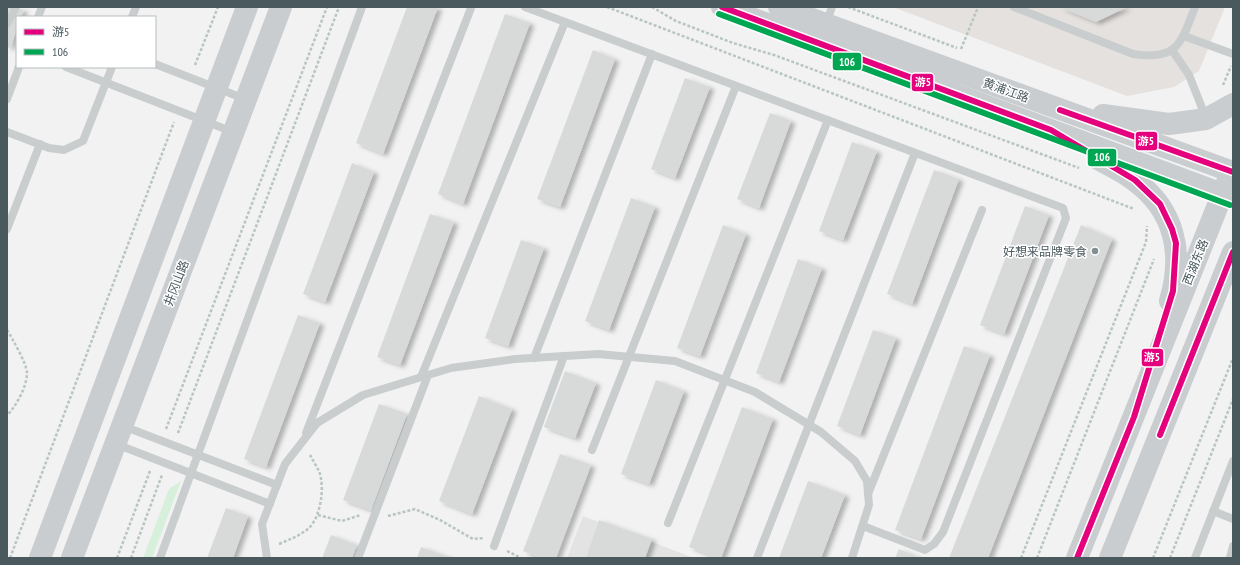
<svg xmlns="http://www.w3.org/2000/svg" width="1240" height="565" font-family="'PT Sans Narrow','Noto Sans SC',sans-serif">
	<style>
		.commercial { fill: #e4e1df }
		.education { fill: #e4e3e4 }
		.green { fill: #d7f0db }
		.building { fill: #d8dada; filter: url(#shadow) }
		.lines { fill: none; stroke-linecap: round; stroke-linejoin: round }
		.path { stroke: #b9c6bf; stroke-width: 2.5; stroke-dasharray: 3 2; stroke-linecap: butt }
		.lane { stroke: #c9cdce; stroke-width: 8 }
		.secondary { stroke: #cacdcf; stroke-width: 22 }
		.bus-1-casing { stroke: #fff; stroke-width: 9 }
		.bus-2-casing { stroke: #fff; stroke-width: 9 }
		.bus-1 { stroke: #e5007d; stroke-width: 6 }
		.bus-2 { stroke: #00a651; stroke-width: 6 }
		.poi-dot { fill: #848f92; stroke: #fff; stroke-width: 1.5 }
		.labels { text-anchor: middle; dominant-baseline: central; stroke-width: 3; stroke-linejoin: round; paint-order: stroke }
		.street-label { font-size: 12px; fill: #49595e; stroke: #fff }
		.poi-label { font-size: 12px; fill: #49595e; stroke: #fff; text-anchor: end }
		.line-badge { stroke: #fff; stroke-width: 1.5 }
		.badge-label { font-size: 11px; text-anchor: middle; font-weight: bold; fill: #fff }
	</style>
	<defs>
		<filter id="shadow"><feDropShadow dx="4.5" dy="2.5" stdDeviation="2" flood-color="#0004"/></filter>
	</defs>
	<rect width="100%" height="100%" fill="#f2f2f2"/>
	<polygon class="commercial" points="893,7 1225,7 1199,71 1174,87 1127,96"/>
	<polygon class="education" points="583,516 694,558 567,558"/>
	<polygon class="green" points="181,481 152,558 143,558 169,489"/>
	<g class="building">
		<polygon points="7,7 24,10 21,17 17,17 17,29 10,48 7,47"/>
		<polygon points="407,7 438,7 383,154 356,143"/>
		<polygon points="1059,7 1127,7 1096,22"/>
		<polygon points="505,14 530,23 463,204 438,194"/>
		<polygon points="593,50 615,59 560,207 537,199"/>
		<polygon points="685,78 710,87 675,178 651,169"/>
		<polygon points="770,113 791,121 759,208 737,199"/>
		<polygon points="852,142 877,151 843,240 819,231"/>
		<polygon points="352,163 374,172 325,302 303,294"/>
		<polygon points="934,170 959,179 912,304 887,294"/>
		<polygon points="631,198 655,207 609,330 585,321"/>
		<polygon points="1025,206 1049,215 1004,334 980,325"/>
		<polygon points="430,214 454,222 400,365 377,357"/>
		<polygon points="723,225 746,234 700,356 677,348"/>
		<polygon points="1081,225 1112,239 988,558 949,558"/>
		<polygon points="521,240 544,248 508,346 485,338"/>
		<polygon points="798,259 822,268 779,382 756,373"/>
		<polygon points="298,315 320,323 266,467 244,459"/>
		<polygon points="873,330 896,338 860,435 837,426"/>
		<polygon points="964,346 990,355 921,539 895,530"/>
		<polygon points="565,371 596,383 575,438 544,427"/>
		<polygon points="656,380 684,391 649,484 621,474"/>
		<polygon points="479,396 512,409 472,514 439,501"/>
		<polygon points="379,404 407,414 371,510 343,500"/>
		<polygon points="742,407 773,419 721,558 718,558 689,547"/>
		<polygon points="560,454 591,465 556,558 542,558 523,551"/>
		<polygon points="808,481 845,495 821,558 779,558"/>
		<polygon points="226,508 248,516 233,558 207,558"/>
		<polygon points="599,520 652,539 645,558 607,557 607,558 586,558"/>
		<polygon points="331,535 357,545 352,558 322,558"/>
		<polygon points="421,547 449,557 448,558 417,558"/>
		<polygon points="899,549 920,558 895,558"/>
	</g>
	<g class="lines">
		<g class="path">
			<polyline points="607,7 1134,209"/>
			<polyline points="652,7 676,21 733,43 774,55 1079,168"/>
			<polyline points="848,7 957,48"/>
			<polyline points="961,49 978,7"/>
			<polyline points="195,65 218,7"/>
			<polyline points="1223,85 1231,66"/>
			<path d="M7 330C12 338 27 364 27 373 27 386 16 407 7 415"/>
			<polyline points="166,429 327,7"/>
			<polyline points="178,433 339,7"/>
			<polyline points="318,515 342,521 361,515"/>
			<polyline points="388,516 415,509 440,520 473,539 484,538"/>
			<path d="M279 544C290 539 300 536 309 528 321 516 325 487 319 471 316 466 313 460 310 455"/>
			<polyline points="507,551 521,558"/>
			<polyline points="10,558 174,122"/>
			<polyline points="117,558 150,471"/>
			<polyline points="131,558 162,475"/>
			<polyline points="1021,558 1146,242 1147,226"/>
			<polyline points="1037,558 1154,259"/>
			<polyline points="1153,558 1233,358"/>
			<polyline points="1170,558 1233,399"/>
		</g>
		<g class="lane">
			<polyline points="525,7 1063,208 1066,218 943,532 934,544 925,550 863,526"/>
			<path d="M1014 7 1133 54C1178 61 1181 43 1195 7"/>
			<polyline points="38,17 42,7"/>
			<polyline points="132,17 136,7"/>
			<polyline points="7,24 16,7"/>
			<polyline points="826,24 832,7"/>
			<polyline points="1184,36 1233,54"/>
			<polyline points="1172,50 1189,75 1206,118"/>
			<polyline points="155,64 245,99"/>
			<polyline points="66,67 233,132"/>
			<polyline points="7,99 19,67"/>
			<polyline points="7,132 49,148 64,150 83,141 112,67"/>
			<polyline points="7,229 40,144"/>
			<polyline points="534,358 652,54"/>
			<polyline points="421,377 565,22"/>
			<polyline points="123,426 277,485"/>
			<polyline points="306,433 471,8"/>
			<polyline points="116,444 270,504"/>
			<polyline points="592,450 736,86"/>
			<polyline points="868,494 982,210"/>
			<polyline points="1213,511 1233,519"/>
			<polyline points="668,523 828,120"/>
			<polyline points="494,546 564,356"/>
			<polyline points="160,558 362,7"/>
			<polyline points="267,558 262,524 285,464 317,423 363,395 451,368 515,359 598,354 675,361 755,392 821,432 855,461 867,481 869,505 852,558"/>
			<polyline points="358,558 428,375"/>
			<polyline points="757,558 915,153"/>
			<polyline points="1195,558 1233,461"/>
			<polyline points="1230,558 1233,546"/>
		</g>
		<g class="secondary">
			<polyline points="722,7 1233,198"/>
			<polyline points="779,7 1233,172"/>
			<polyline points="1103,115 1169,124 1206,119 1233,104"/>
			<path d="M1098 159C1110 166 1124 172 1135 181 1175 210 1184 254 1170 301"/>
			<polyline points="40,558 247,7"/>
			<polyline points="72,558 281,7"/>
			<polyline points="1077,558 1228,180"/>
			<polyline points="1110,558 1233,252"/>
		</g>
		<defs>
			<g id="bus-1">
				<polyline points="722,7 1051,130 1135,180 1160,204 1172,229 1176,243 1173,291 1134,417 1077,558"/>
				<polyline points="1060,110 1233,172"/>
				<polyline points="1160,435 1233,252"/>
			</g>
			<polyline id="bus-2" points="719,14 1230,205"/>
		</defs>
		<use href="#bus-1" class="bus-1-casing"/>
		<use href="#bus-2" class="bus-2-casing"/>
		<use href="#bus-1" class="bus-1"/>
		<use href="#bus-2" class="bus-2"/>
	</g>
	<circle class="poi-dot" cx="1095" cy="251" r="4"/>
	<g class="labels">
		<g class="street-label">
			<text transform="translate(1006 90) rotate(20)">黄浦江路</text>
			<text transform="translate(1195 262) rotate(-68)">西湖东路</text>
			<text transform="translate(176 283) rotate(-69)">井冈山路</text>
		</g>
		<g class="poi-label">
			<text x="1087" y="251">好想来品牌零食</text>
		</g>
	</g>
	<g class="line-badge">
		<rect x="832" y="52" width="30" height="19" rx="4" fill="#00a651"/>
		<rect x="911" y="73" width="23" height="19" rx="4" fill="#e5007d"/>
		<rect x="1135" y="131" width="23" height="20" rx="4" fill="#e5007d"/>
		<rect x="1087" y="148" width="30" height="19" rx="4" fill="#00a651"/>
		<rect x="1141" y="348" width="23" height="19" rx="4" fill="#e5007d"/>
	</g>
	<g class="badge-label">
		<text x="847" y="66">106</text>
		<text x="923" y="86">游5</text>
		<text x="1146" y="145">游5</text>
		<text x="1102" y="161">106</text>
		<text x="1152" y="361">游5</text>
	</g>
	<rect width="1240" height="565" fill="none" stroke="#49595e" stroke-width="16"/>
	<rect x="16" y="16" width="140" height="52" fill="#ffffff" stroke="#b6bdbf"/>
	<rect x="24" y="29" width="20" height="6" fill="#e5007d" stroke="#b6bdbf"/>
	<text x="52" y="36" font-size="12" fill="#49595e">游5</text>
	<rect x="24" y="49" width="20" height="6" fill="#00a651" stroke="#b6bdbf"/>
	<text x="52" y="56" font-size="12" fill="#49595e">106</text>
</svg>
